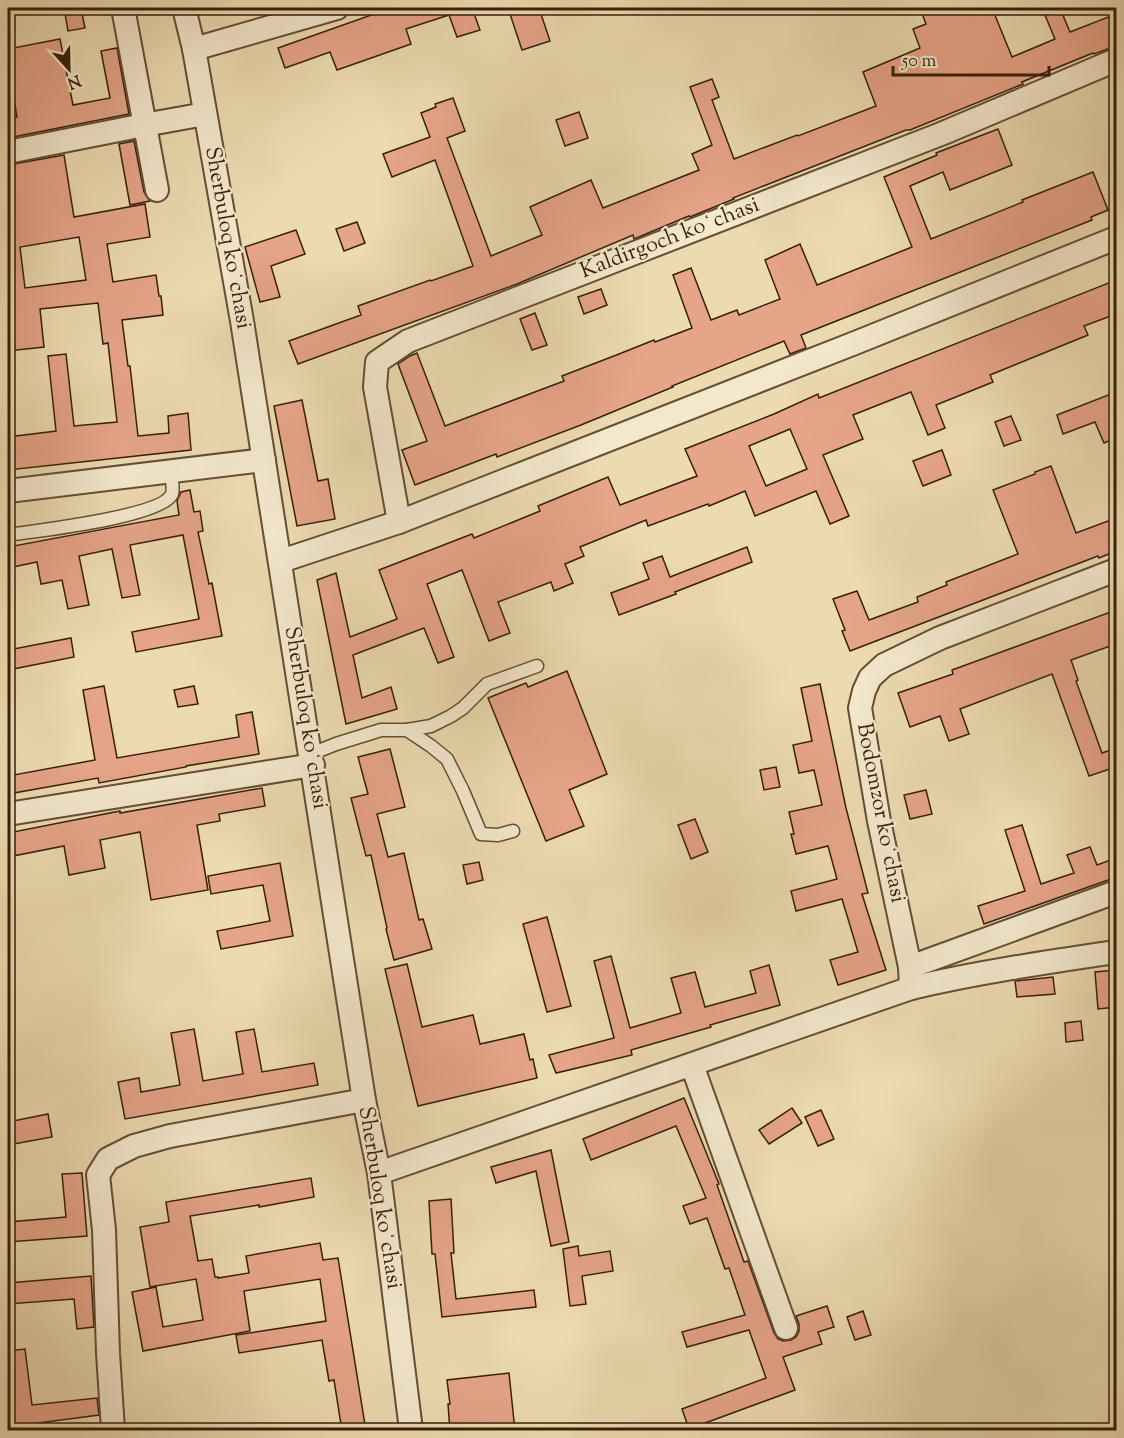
<svg xmlns="http://www.w3.org/2000/svg" width="1124" height="1438" font-family="'Sorts Mill Goudy',serif">
	<style>
		.building { fill: #e6a488; stroke: #361f0a; stroke-width: 1.5; fill-rule: evenodd }
		.lines { fill: none; stroke-linecap: round; stroke-linejoin: round }
		.service-casing { stroke: #644e34; stroke-width: 15 }
		.minor-casing { stroke: #644e34; stroke-width: 26 }
		.service { stroke: #f3e7cc; stroke-width: 12 }
		.minor { stroke: #f3e7cc; stroke-width: 22 }
		.labels { text-anchor: middle; dominant-baseline: central; stroke-width: 4.5; stroke-linejoin: round; paint-order: stroke }
		.street-label { font-size: 22px; fill: #361f0a; stroke: #f3e7cc }
	</style>
	<rect width="100%" height="100%" fill="#ecdab1"/>
	<filter id="stains"><feTurbulence type="fractalNoise" baseFrequency=".00333" numOctaves="4"/><feColorMatrix values="0 0 0 0 .2 0 0 0 0 .09 0 0 0 0 .02 0 0 0 .5 -.17"/></filter>
	<radialGradient id="worn" r=".72"><stop offset=".6" stop-color="#630" stop-opacity="0"/><stop offset="1" stop-color="#630" stop-opacity=".3"/></radialGradient>
	<g class="building">
		<polygon points="64,8 81,8 85,28 68,31"/>
		<polygon points="391,8 472,8 480,30 457,37 449,15 406,29 411,44 337,70 330,52 285,68 278,48"/>
		<polygon points="508,8 539,8 550,41 522,50"/>
		<polygon points="920,8 992,8 1012,57 1055,39 1042,8 1060,8 1070,32 1116,14 1116,46 1094,54 1093,53 1022,82 1023,84 910,130 906,130 733,198 734,199 707,210 690,217 689,216 634,239 633,235 517,284 298,364 289,341 361,315 358,306 430,280 431,281 473,266 435,160 392,177 383,154 430,137 421,113 436,107 435,104 453,98 465,131 447,138 491,256 542,235 530,207 591,180 603,208 699,170 692,154 712,145 690,87 712,79 719,97 712,100 734,159 797,135 798,136 876,106 863,72 920,48 913,29 926,24"/>
		<polygon points="60,39 73,105 110,98 101,51 117,48 129,114 8,138 8,119 17,117 8,64 8,49"/>
		<polygon points="579,112 588,138 565,146 556,120"/>
		<polygon points="998,129 1012,165 950,190 943,172 910,186 931,239 1023,202 1022,200 1093,172 1108,210 1091,217 1092,220 801,335 806,348 790,354 784,341 672,386 673,387 581,425 497,457 496,454 415,485 402,450 427,441 398,364 410,356 417,353 445,426 564,381 562,376 619,354 654,340 655,342 692,328 673,275 691,268 711,320 737,310 739,315 780,299 765,260 800,244 817,285 912,247 884,177 937,155 936,153"/>
		<polygon points="134,141 144,192 150,201 130,205 119,144"/>
		<path d="M64 155 74 217 145 204 150 237 107 244 113 282 156 275 159 296H161L163 315 122 320 128 366H130L138 436 169 433 168 416 188 413 191 450 8 470V437L56 431 48 356 66 354 74 426 117 422 108 343 103 344 98 303 40 309 44 347 8 351V332L13 331 8 285V235H9L8 165ZM79 237 86 280 25 288 20 247Z"/>
		<polygon points="357,222 365,243 344,251 336,229"/>
		<polygon points="296,230 305,254 271,266 280,297 260,302 245,247"/>
		<path d="M1116 280V314L1084 326 1088 335 990 375 993 382 936 405 945 428 928 435 911 392 853 415 863 439 823 455 849 516 830 524 816 491 755 516 745 491 709 506 708 504 648 526 646 520 580 547 584 556 565 564 573 583 554 591 551 582 498 602 510 633 489 641 462 570 427 584 454 657 438 663 424 628 353 655 362 698 391 687 397 709 346 724 317 580 336 573 350 637 397 619 379 570 472 534 474 538 540 511 538 506 608 477 620 505 697 476 685 449 774 414 818 394 819 398ZM790 429 807 469 766 486 749 446Z"/>
		<polygon points="601,289 607,305 584,314 578,297"/>
		<polygon points="535,313 547,345 532,350 520,319"/>
		<polygon points="1116,392 1116,438 1104,443 1095,422 1063,434 1057,415"/>
		<polygon points="302,400 318,481 328,479 335,519 297,526 274,406"/>
		<polygon points="1011,416 1021,440 1004,446 995,422"/>
		<polygon points="942,450 951,475 923,486 913,461"/>
		<polygon points="1051,466 1076,533 1116,518 1116,551 1099,558 1098,556 850,651 842,631 845,630 833,599 857,591 869,620 918,602 917,597 947,585 946,582 1018,554 993,490 1035,474 1035,472"/>
		<polygon points="190,490 194,512 200,511 203,531 198,532 209,584 212,583 222,636 136,652 132,632 199,619 183,535 130,545 140,595 122,598 112,549 79,556 89,605 68,609 62,580 41,584 37,562 8,568 8,547 179,515 177,501 181,492"/>
		<polygon points="747,547 752,562 675,592 676,594 619,615 611,593 649,579 643,563 662,556 670,577"/>
		<polygon points="1116,610 1116,644 1071,660 1078,680 1076,681 1102,753 1116,748 1116,767 1089,776 1052,674 960,709 969,734 949,741 940,716 910,727 898,693 953,674 952,670"/>
		<polygon points="71,638 74,657 8,670 8,650"/>
		<polygon points="567,671 607,774 569,790 584,826 546,841 488,698 526,683 528,687"/>
		<polygon points="820,684 846,808 868,893 862,894 886,970 838,985 830,960 858,952 842,899 796,911 791,891 837,879 828,846 796,854 791,834 794,834 789,812 822,805 814,770 799,773 793,745 812,741 801,688"/>
		<polygon points="104,686 117,758 239,737 236,715 252,712 259,754 186,766 186,767 99,783 98,778 8,794 8,776 95,760 83,690"/>
		<polygon points="194,686 198,704 178,707 174,690"/>
		<polygon points="390,749 405,807 377,814 388,857 404,853 419,920 423,919 432,949 394,960 386,929 387,928 371,855 366,856 351,798 368,794 358,757"/>
		<polygon points="776,767 780,787 764,790 760,770"/>
		<polygon points="262,788 265,806 219,814 220,821 197,825 208,890 151,900 140,832 100,840 105,868 69,875 64,846 8,857 8,833 120,811 120,813"/>
		<polygon points="926,790 932,814 910,819 904,795"/>
		<polygon points="695,819 708,852 691,859 678,825"/>
		<polygon points="1022,825 1041,884 1074,873 1067,855 1090,847 1097,865 1116,858 1116,879 1111,879 984,924 978,906 1025,891 1005,830"/>
		<polygon points="479,862 483,880 467,884 463,865"/>
		<polygon points="280,863 293,936 221,949 217,931 270,921 263,885 211,894 208,876"/>
		<polygon points="547,917 571,1006 547,1012 523,924"/>
		<polygon points="611,956 630,1028 681,1013 671,978 695,972 705,1007 756,993 750,971 769,965 780,1005 710,1025 711,1027 631,1050 632,1055 556,1073 549,1055 614,1038 594,961"/>
		<polygon points="407,964 422,1027 473,1015 480,1044 524,1034 530,1060 533,1059 537,1078 418,1106 385,969"/>
		<polygon points="1116,970 1116,1007 1098,1009 1095,972"/>
		<polygon points="1053,977 1055,994 1017,997 1015,981"/>
		<polygon points="1081,1021 1083,1040 1066,1042 1065,1023"/>
		<polygon points="194,1029 203,1081 243,1074 236,1032 254,1029 262,1072 314,1063 318,1085 125,1119 118,1082 139,1078 141,1092 180,1085 171,1033"/>
		<polygon points="684,1098 719,1184 717,1185 744,1262 748,1261 774,1333 778,1339 783,1341 791,1340 796,1337 799,1331 799,1324 796,1316 827,1306 834,1327 818,1332 822,1344 783,1357 795,1390 689,1429 682,1409 766,1378 749,1330 687,1347 682,1332 745,1315 729,1268 725,1269 707,1218 690,1224 683,1206 706,1198 676,1126 591,1160 583,1139"/>
		<polygon points="792,1108 802,1123 769,1144 759,1130"/>
		<polygon points="821,1110 834,1139 818,1146 805,1117"/>
		<polygon points="48,1114 52,1137 8,1145 8,1122"/>
		<polygon points="551,1150 569,1242 551,1246 536,1171 496,1183 491,1167"/>
		<polygon points="82,1173 87,1236 8,1242 8,1222 66,1217 62,1174"/>
		<polygon points="311,1178 314,1197 259,1207 259,1205 190,1216 198,1261 212,1259 215,1277 218,1277 218,1278 249,1273 246,1256 320,1243 323,1260 338,1258 366,1431 342,1431 334,1380 329,1381 322,1340 239,1353 236,1335 326,1321 320,1279 244,1291 250,1331 143,1351 132,1292 156,1287 163,1327 203,1320 196,1279 150,1287 140,1227 169,1222 166,1202"/>
		<polygon points="451,1199 454,1253 451,1253 456,1299 534,1290 536,1307 442,1317 435,1254 432,1254 429,1201"/>
		<polygon points="578,1246 579,1256 610,1251 613,1271 582,1276 586,1304 570,1306 563,1249"/>
		<polygon points="91,1276 94,1327 77,1329 74,1299 8,1304 8,1283"/>
		<polygon points="863,1311 871,1335 855,1340 847,1317"/>
		<polygon points="25,1349 32,1405 97,1398 99,1415 8,1427 8,1351"/>
		<polygon points="509,1373 515,1431 450,1431 448,1404 450,1404 447,1380"/>
	</g>
	<g class="lines">
		<defs>
			<g id="service">
				<path d="M8 535C34 531 162 517 172 494 174 488 171 477 171 471"/>
				<polyline points="407,730 431,726 451,716 463,708 487,684 537,666"/>
				<polyline points="311,754 336,744 381,730 407,730 431,746 447,759 463,791 481,834 498,835 513,831"/>
			</g>
			<g id="minor">
				<polyline points="123,8 157,190"/>
				<polyline points="184,8 194,49 242,321 364,1100 379,1173 411,1430"/>
				<polyline points="194,49 337,8"/>
				<polyline points="8,152 144,125 205,114"/>
				<polyline points="8,491 264,460"/>
				<polyline points="399,522 375,387 377,362 408,341 941,134 1116,60"/>
				<polyline points="281,561 399,522 855,343 1116,238"/>
				<polyline points="8,814 313,765"/>
				<polyline points="910,967 1116,892"/>
				<polyline points="911,988 910,967 879,821 860,708 864,691 870,678 884,665 940,638 1116,570"/>
				<polyline points="692,1065 786,1328"/>
				<path d="M379 1173 911 988C979 972 1048 962 1116 952"/>
				<polyline points="113,1430 108,1353 104,1230 98,1175 108,1159 134,1146 170,1136 364,1100"/>
			</g>
		</defs>
		<use href="#service" class="service-casing"/>
		<use href="#minor" class="minor-casing"/>
		<use href="#service" class="service"/>
		<use href="#minor" class="minor"/>
	</g>
	<g class="labels">
		<g class="street-label">
			<text transform="translate(227 238) rotate(80)">Sherbuloq koʻchasi</text>
			<text transform="translate(670 239) rotate(-21)">Kaldirgoch koʻchasi</text>
			<text transform="translate(305 718) rotate(81)">Sherbuloq koʻchasi</text>
			<text transform="translate(880 813) rotate(79)">Bodomzor koʻchasi</text>
			<text transform="translate(379 1198) rotate(81)">Sherbuloq koʻchasi</text>
		</g>
	</g>
	<rect width="1124" height="1438" fill="none" stroke="#ecdab1" stroke-width="30"/>
	<rect x="9" y="9" width="1106" height="1420" fill="none" stroke="#361f0a" stroke-width="3"/>
	<rect x="15" y="15" width="1094" height="1408" fill="none" stroke="#361f0a" stroke-width="1.5"/>
	<g transform="translate(69 69) rotate(158)" stroke="#f3e7cc" stroke-width="4.5" paint-order="stroke">
	<path d="M0-4.5L10 22L0 15L-10 22Z" fill="#361f0a"/>
	<text y="-9" font-size="16" font-weight="bold" text-anchor="middle" fill="#361f0a">N</text>
	</g>
	<path d="M893 66v9h156v-9" fill="none" stroke="#361f0a" stroke-width="3"/>
	<text x="902" y="66" font-size="18" fill="#361f0a" stroke="#f3e7cc" stroke-width="4.5" paint-order="stroke">50 m</text>
	<rect width="100%" height="100%" filter="url(#stains)"/>
	<rect width="100%" height="100%" fill="url(#worn)"/>
</svg>
